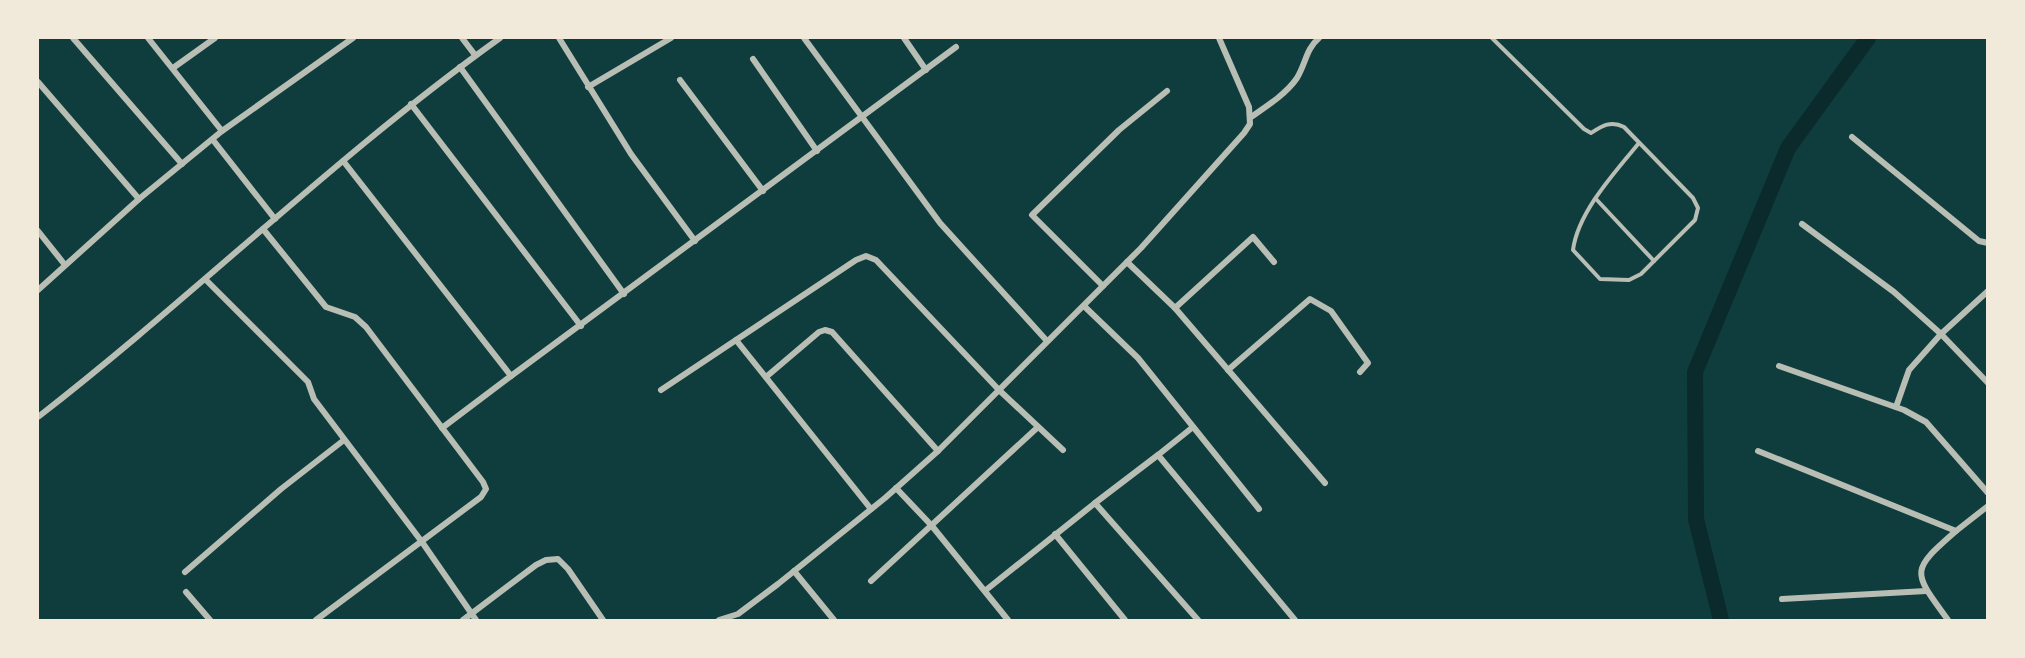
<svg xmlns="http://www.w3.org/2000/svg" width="2025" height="658" font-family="Barlow,sans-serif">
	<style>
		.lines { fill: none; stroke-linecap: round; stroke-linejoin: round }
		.canal { stroke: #0a2a2b; stroke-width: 16 }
		.service { stroke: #b8beb3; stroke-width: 4 }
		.minor { stroke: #b8beb3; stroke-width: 6 }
	</style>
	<rect width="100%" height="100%" fill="#0f3d3e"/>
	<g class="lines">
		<polyline class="canal" points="1721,620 1696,519 1695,372 1788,148 1868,38"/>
		<g class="service">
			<path d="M1492 38 1584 129 1591 133C1602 126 1611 120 1624 127L1693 198 1698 208 1695 220 1641 274 1629 280 1600 279 1573 250C1578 212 1615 172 1639 143"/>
			<polyline points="1596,199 1654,261"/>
		</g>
		<g class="minor">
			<polyline points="73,38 182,164"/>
			<polyline points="148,38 222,131"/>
			<polyline points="462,38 475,55"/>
			<polyline points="559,38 631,154 695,241"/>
			<polyline points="804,38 940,223 1047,341"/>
			<polyline points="904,38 926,70"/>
			<polyline points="753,59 817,151"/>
			<polyline points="460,67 624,294"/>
			<polyline points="173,68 215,38"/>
			<polyline points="680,80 763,191"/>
			<polyline points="38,82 139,199"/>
			<polyline points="588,87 671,38"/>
			<polyline points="411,104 581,326"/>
			<path d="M1251 117C1267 106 1286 94 1297 78 1306 63 1306 49 1319 38"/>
			<polyline points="1852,137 1979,241 1988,243"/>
			<polyline points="213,140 275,219"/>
			<polyline points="344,162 511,376 442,428"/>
			<polyline points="1802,224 1894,292 1941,334 1988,291"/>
			<polyline points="263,229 326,307 355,317 366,327 483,482 486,489 481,497 316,620"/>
			<polyline points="38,231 65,265"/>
			<polyline points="1127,262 1175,308 1325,483"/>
			<polyline points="206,280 308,382 314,399 422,542 476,620"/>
			<polyline points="1103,286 1032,215 1119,130 1167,91"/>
			<polyline points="38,290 139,199 222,131 353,38"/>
			<polyline points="1084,306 1138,358 1259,509"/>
			<polyline points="1175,308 1253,237 1274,262"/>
			<polyline points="736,340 871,509"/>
			<polyline points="1779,366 1904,410 1926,422 1988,493"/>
			<polyline points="1228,370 1310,299 1331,311 1368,363 1360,372"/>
			<polyline points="511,376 956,47"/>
			<polyline points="766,377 819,332 825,330 832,332 938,451"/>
			<polyline points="661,390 856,260 866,256 876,260 999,390 1063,450"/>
			<polyline points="1896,407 1909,370 1941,334 1988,383"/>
			<path d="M38 417C195 295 338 154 500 38"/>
			<polyline points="1758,451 1956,531 1988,506"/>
			<polyline points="1158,455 1193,427"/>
			<polyline points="896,488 932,526 1008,620"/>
			<polyline points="1095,503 1158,455 1295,620"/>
			<polyline points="1055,534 1125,620"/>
			<polyline points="794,571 834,620"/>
			<polyline points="185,572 281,489 344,440"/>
			<polyline points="871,581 1038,427"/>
			<polyline points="986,590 1095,503 1198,620"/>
			<polyline points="186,592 210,620"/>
			<polyline points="1782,599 1926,591"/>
			<polyline points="463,620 536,565 546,560 558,559 568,569 603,620"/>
			<polyline points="719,620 738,614 778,584 885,498 938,451 1141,248 1244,133 1250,124 1249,107 1219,38"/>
			<path d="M1948 620C1912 571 1910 571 1956 531"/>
		</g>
	</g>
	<rect width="2025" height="658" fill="none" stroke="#f1e9da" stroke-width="78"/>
</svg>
